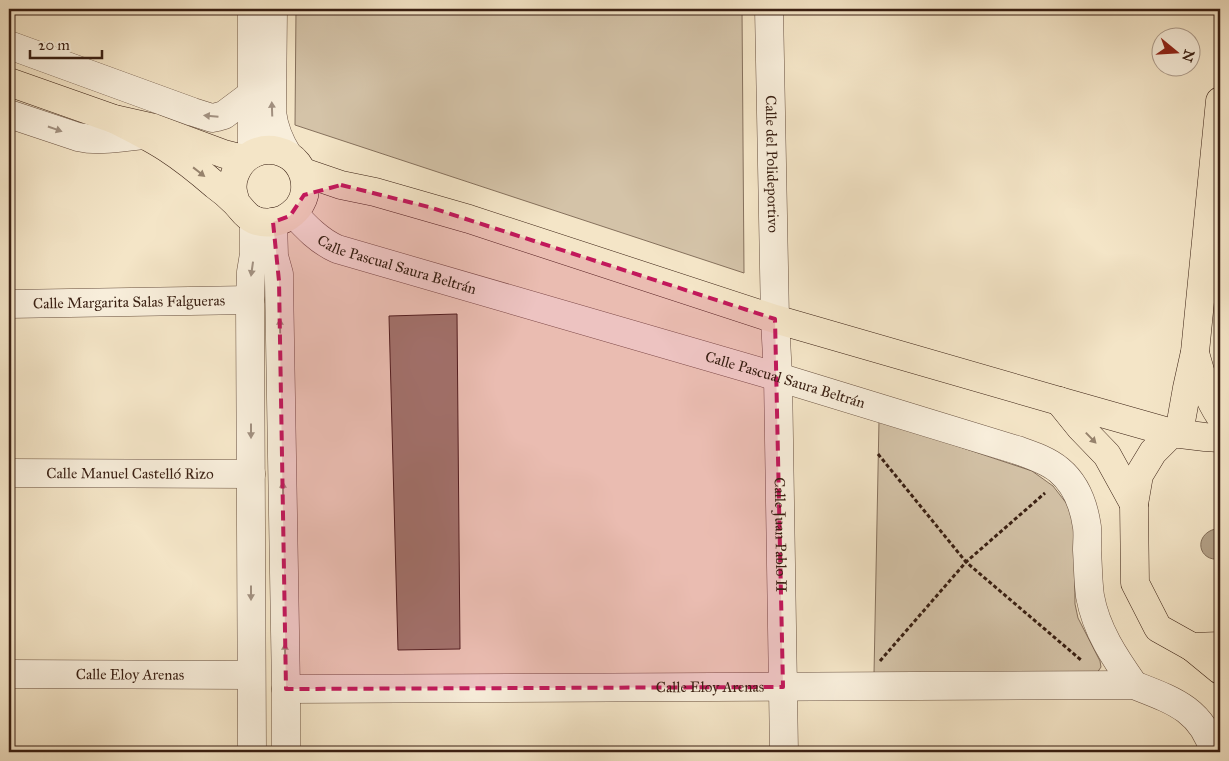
<svg xmlns="http://www.w3.org/2000/svg" width="1229" height="761" font-family="'IM FELL Great Primer',serif">
	<style>
		.green { fill: #d4c3a8; stroke: #86715d }
		.water { fill: #b4a289; stroke: #836e59 }
		.building { fill: #9a8670; stroke: #391f12 }
		.lines { fill: none; stroke-linecap: round; stroke-linejoin: round }
		.minor-casing { stroke: #68503f; stroke-width: 29 }
		.major-casing { stroke: #391f12; stroke-width: 29 }
		.path { stroke: #391f12; stroke-width: 3; stroke-dasharray: 4 2.5; stroke-linecap: butt }
		.minor { stroke: #f8eedb; stroke-width: 28 }
		.major { stroke: #f4e5c7; stroke-width: 28 }
		.oneway { fill: #a29181 }
		.oneway2 { fill: #96826c }
		.marked { fill: #c2185b; fill-opacity: 0.2; stroke: #c2185b; stroke-width: 4; stroke-dasharray: 10 6; stroke-linejoin: round }
		.labels { text-anchor: middle; dominant-baseline: central; stroke-width: 4; stroke-linejoin: round; paint-order: stroke }
		.street-label { font-size: 15px; fill: #391f12; stroke: #f8eedb }
	</style>
	<rect width="100%" height="100%" fill="#f4e5c7"/>
	<filter id="stains"><feTurbulence type="fractalNoise" baseFrequency=".004" numOctaves="4"/><feColorMatrix values="0 0 0 0 .2 0 0 0 0 .09 0 0 0 0 .02 0 0 0 .5 -.17"/></filter>
	<radialGradient id="worn" r=".72"><stop offset=".6" stop-color="#630" stop-opacity="0"/><stop offset="1" stop-color="#630" stop-opacity=".3"/></radialGradient>
	<g class="green">
		<polygon points="296,9 742,9 744,273 295,125"/>
		<polygon points="879,420 1032,471 1053,486 1067,504 1074,524 1075,604 1078,618 1100,661 1101,667 1097,673 874,674"/>
	</g>
	<path class="water" d="M1215 529 1220 530V559C1198 562 1193 535 1215 529Z"/>
	<polygon class="building" points="457,314 460,649 398,650 389,316"/>
	<g class="lines">
		<defs>
			<g id="minor">
				<polyline points="252,9 252,154"/>
				<path d="M273 9 272 112C274 128 279 141 288 155"/>
				<path id="s1" d="M769 9 775 319 778 377 784 752"/>
				<polyline points="9,45 193,112 212,118 217,117 224,115 252,94"/>
				<path d="M9 114 78 137C100 142 123 137 145 135"/>
				<path id="s2" d="M293 213C306 227 319 241 337 249L778 377 1017 450C1031 455 1047 460 1059 470 1076 484 1084 506 1087 527 1088 535 1087 543 1087 550 1088 565 1088 582 1090 596 1096 630 1115 658 1134 685"/>
				<polyline points="273,222 274,256 279,274 279,281 286,689 286,752"/>
				<path id="s3" d="M9 304 250 300"/>
				<path id="s4" d="M9 473 251 474"/>
				<path id="s5" d="M9 674 251 675"/>
				<path id="s6" d="M286 689 1134 685C1172 700 1202 709 1214 752"/>
				<polyline points="252,752 250,300 251,272 254,254 254,220"/>
			</g>
			<g id="major">
				<polyline points="9,82 114,119 154,128 224,154 244,159"/>
				<path d="M114 119C132 128 150 137 167 148 184 159 200 172 215 185 222 190 229 196 235 202 242 209 245 216 254 220 263 224 275 223 284 219 295 213 304 203 305 190 308 147 251 134 235 174 233 179 232 186 233 192 234 196 235 200 236 203"/>
				<polyline points="303,172 341,185 375,192 469,219 775,319 1059,401 1172,433"/>
				<path d="M1195 353C1201 375 1207 397 1220 416"/>
				<polyline points="1059,401 1080,427 1107,455 1134,504"/>
				<polyline points="1179,433 1187,388 1195,352 1220,101"/>
				<polyline points="1220,438 1205,437 1172,433 1153,452 1139,475 1134,504 1135,583 1158,628 1192,647 1220,646"/>
				<polyline points="1192,647 1220,670"/>
			</g>
		</defs>
		<use href="#minor" class="minor-casing"/>
		<use href="#major" class="major-casing"/>
		<g class="path">
			<polyline points="878,454 966,562 1081,660"/>
			<polyline points="880,661 966,562 1045,493"/>
		</g>
		<use href="#minor" class="minor"/>
		<use href="#major" class="major"/>
	</g>
	<defs><path id="oneway-solid" d="M-6-.8H1V-3.2L6.5 0L1 3.2V.8H-6Z" transform="scale(1.25)"/></defs>
	<g class="oneway">
		<use href="#oneway-solid" transform="translate(272 109) rotate(-92)"/>
		<use href="#oneway-solid" transform="translate(211 116) rotate(-175)"/>
		<use href="#oneway-solid" transform="translate(55 129) rotate(19)"/>
		<use href="#oneway-solid" transform="translate(252 269) rotate(98)"/>
		<use href="#oneway-solid" transform="translate(280 326) rotate(-91)"/>
		<use href="#oneway-solid" transform="translate(251 431) rotate(90)"/>
		<use href="#oneway-solid" transform="translate(283 489) rotate(-91)"/>
		<use href="#oneway-solid" transform="translate(251 593) rotate(90)"/>
		<use href="#oneway-solid" transform="translate(285 651) rotate(-91)"/>
	</g>
	<g class="oneway2">
		<use href="#oneway-solid" transform="translate(199 172) rotate(38)"/>
		<use href="#oneway-solid" transform="translate(1091 438) rotate(46)"/>
	</g>
	<path class="marked" d="M341 185 429 207 775 319 783 687 286 689 279 281 273 222 290 216 304 195Z"/>
	<g class="labels">
		<g class="street-label">
			<text stroke="none"><textPath href="#s1" startOffset="155">Calle del Polideportivo</textPath></text>
			<text stroke="none"><textPath href="#s2" startOffset="119">Calle Pascual Saura Beltrán</textPath></text>
			<text stroke="none"><textPath href="#s3" startOffset="120">Calle Margarita Salas Falgueras</textPath></text>
			<text stroke="none"><textPath href="#s2" startOffset="524">Calle Pascual Saura Beltrán</textPath></text>
			<text stroke="none"><textPath href="#s4" startOffset="121">Calle Manuel Castelló Rizo</textPath></text>
			<text stroke="none"><textPath href="#s1" startOffset="526">Calle Juan Pablo II</textPath></text>
			<text stroke="none"><textPath href="#s5" startOffset="121">Calle Eloy Arenas</textPath></text>
			<text stroke="none"><textPath href="#s6" startOffset="424">Calle Eloy Arenas</textPath></text>
		</g>
	</g>
	<rect width="1229" height="761" fill="none" stroke="#f4e5c7" stroke-width="30"/>
	<rect x="10" y="10" width="1209" height="741" fill="none" stroke="#391f12" stroke-width="2.5"/>
	<rect x="15" y="15" width="1199" height="731" fill="none" stroke="#391f12"/>
	<g transform="translate(1176 52) rotate(108)"><circle r="24" fill="#f8eedb" stroke="#ac9b8b"/>
	<path d="M0-4L9 19L0 12L-9 19Z" fill="#8f2418"/>
	<text y="-8" font-size="14" font-weight="bold" text-anchor="middle" fill="#391f12">N</text>
	</g>
	<path d="M30 50v8h72v-8" fill="none" stroke="#391f12" stroke-width="2.5"/>
	<text x="38" y="50" font-size="15" fill="#391f12" stroke="#f8eedb" stroke-width="4" paint-order="stroke">20 m</text>
	<rect width="100%" height="100%" filter="url(#stains)"/>
	<rect width="100%" height="100%" fill="url(#worn)"/>
</svg>
